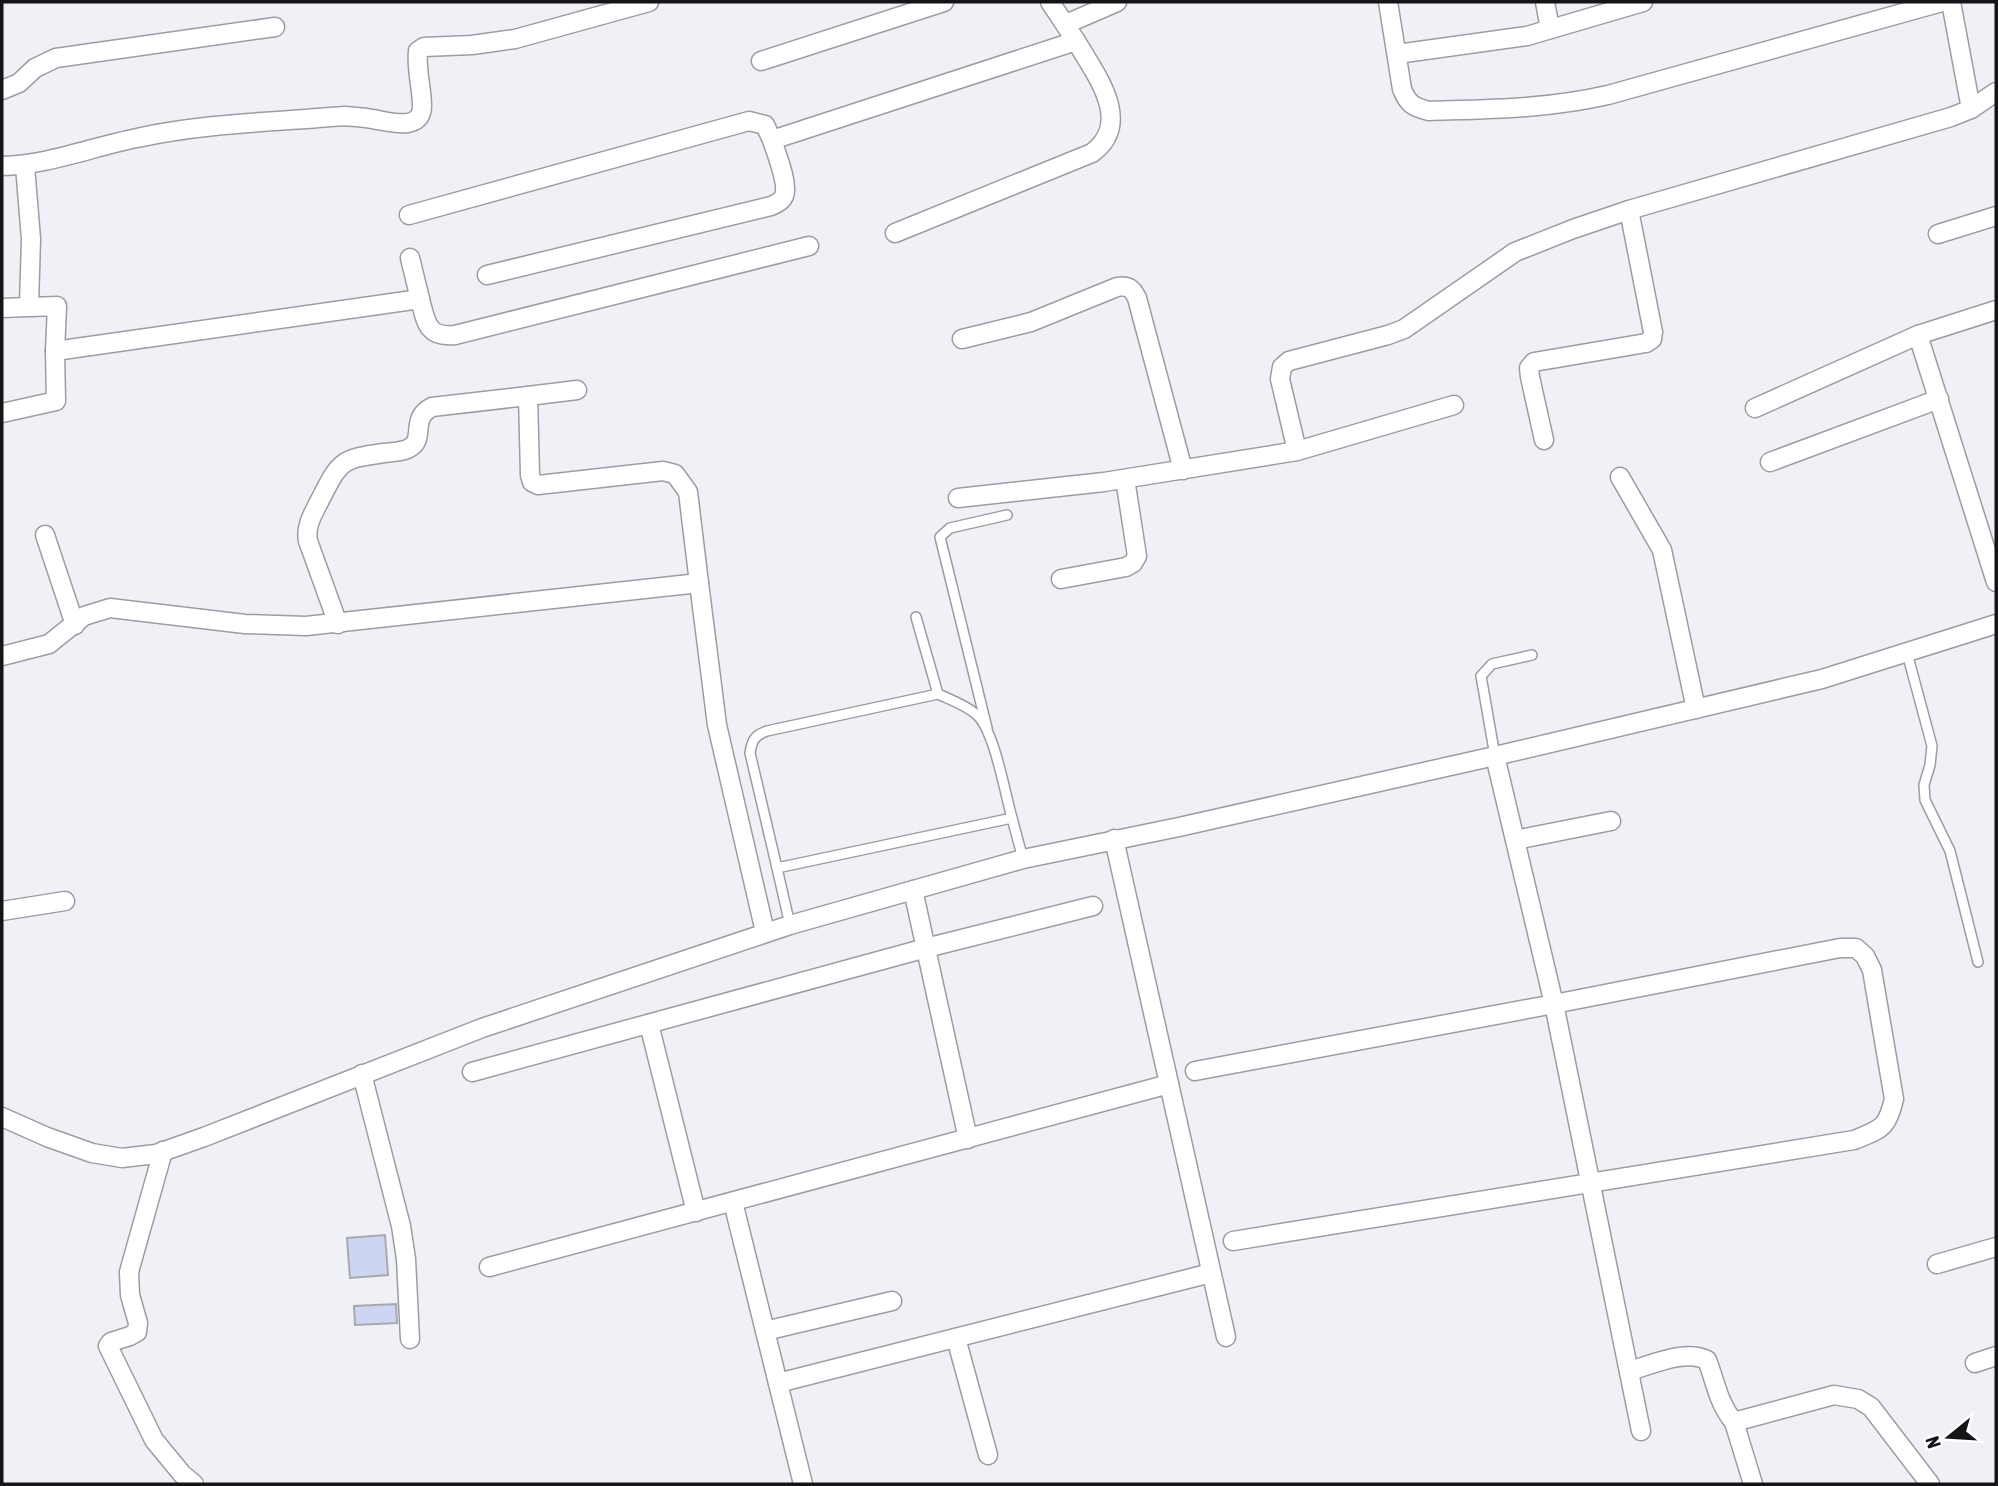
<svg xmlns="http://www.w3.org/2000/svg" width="1998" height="1486" font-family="'Asap Condensed',sans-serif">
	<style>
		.building { fill: #ced5f3; stroke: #a8a9ae; stroke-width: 2 }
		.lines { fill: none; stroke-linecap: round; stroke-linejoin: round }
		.lane-casing { stroke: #9c9da2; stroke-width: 12 }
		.street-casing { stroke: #9c9da2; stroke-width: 21 }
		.lane { stroke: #fff; stroke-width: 9 }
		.street { stroke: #fff; stroke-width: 18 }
	</style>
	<rect width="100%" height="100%" fill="#f0f1f6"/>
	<g class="building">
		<polygon points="385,1235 388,1275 350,1278 347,1238"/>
		<polygon points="396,1304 397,1323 355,1325 354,1306"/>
	</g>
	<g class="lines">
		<defs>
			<g id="lane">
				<path d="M916 617 938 694C951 700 966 705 977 715 994 730 1005 793 1012 818"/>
				<polyline points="1907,653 1932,746 1930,765 1924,785 1925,800 1950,851 1978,962"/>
				<polyline points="987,728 940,537 950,528 1007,515"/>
				<polyline points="1495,756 1481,676 1492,664 1532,655"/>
				<path d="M777 868 750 753C752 740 755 735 767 731L938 694"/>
				<polyline points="790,925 777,868 1012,818 1023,859"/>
			</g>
			<g id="street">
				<path d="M1388 2 1402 89C1408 104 1413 107 1429 111 1491 109 1546 109 1608 95L1942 2"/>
				<polyline points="1545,2 1550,29"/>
				<polyline points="1951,2 1971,109"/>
				<polyline points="1066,24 1117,2"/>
				<polyline points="1397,54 1527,36 1643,2"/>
				<polyline points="761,61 944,2"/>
				<polyline points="2,90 19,83 35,68 56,58 275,27"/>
				<path d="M2 166C48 165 92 147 137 138 204 123 276 122 344 116 353 117 362 117 372 119 387 121 422 133 422 106 422 88 416 70 418 51L424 47 472 45 515 39 649 2"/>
				<polyline points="25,166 31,239 29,305"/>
				<polyline points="409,215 749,121 765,125 772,140"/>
				<path d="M895 233 1092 153C1134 122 1095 74 1076 41"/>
				<polyline points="1938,234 1996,216"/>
				<polyline points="410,258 420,299"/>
				<path d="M487 275 771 206C776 204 782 201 784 196 789 184 776 153 772 140L1076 41 1050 2"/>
				<polyline points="2,308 57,306 55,351 56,401 2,413"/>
				<polyline points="1996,310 1918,335 1996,582"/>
				<path d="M962 339 1031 322 1117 287C1128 285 1132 288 1137 298L1183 470"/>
				<path d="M55 351 420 299C426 322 427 338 455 335L809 246"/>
				<polyline points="528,396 577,390"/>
				<polyline points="1755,408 1918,335"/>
				<polyline points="1544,440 1530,377 1529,368 1534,362 1646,343 1652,339 1653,332 1629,210"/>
				<polyline points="1297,451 1454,405"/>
				<polyline points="1770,462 1939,399"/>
				<polyline points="1620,477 1662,550 1696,709"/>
				<polyline points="958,498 1104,482 1297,451 1280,379 1282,367 1289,361 1388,335 1404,329 1515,252 1573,229 1629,210 1951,117 1971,109 1996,92"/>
				<polyline points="45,535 75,625"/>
				<polyline points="1061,579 1126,567 1133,563 1137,556 1125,479"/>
				<path d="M338 624 308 541C305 526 313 514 320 500 340 461 340 459 384 453 393 452 404 452 411 447 425 438 410 418 432 407L528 396 530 475 532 482 538 485 663 471 675 474 688 492 699 583"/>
				<polyline points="2,656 49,644 84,616 110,608 245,624 306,626 699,583 717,725 765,932"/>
				<polyline points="1495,756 1554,1004 1641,1431"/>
				<polyline points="1114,839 1226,1337"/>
				<polyline points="1515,840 1611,821"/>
				<polyline points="913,890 968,1139"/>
				<polyline points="2,911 65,901"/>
				<polyline points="649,1024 696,1212"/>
				<path d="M1195 1071 1554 1004 1840 948H1856L1865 956 1872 970 1894 1099C1887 1129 1881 1129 1854 1140L1233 1241"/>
				<polyline points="472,1072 926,948 1093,906"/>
				<polyline points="362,1074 401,1226 406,1259 410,1339"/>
				<polyline points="2,1117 47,1137 92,1153 122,1158 156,1154 204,1137 482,1028 790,925 1023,859 1179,827 1495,756 1822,679 1996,624"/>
				<polyline points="163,1151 129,1272 130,1295 138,1323 137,1332 130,1336 111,1342 108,1346 154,1440 182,1474 194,1484"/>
				<polyline points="733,1202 803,1484"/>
				<polyline points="1937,1264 1996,1247"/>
				<polyline points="489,1267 1169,1084"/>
				<polyline points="765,1331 892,1301"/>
				<polyline points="956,1338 988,1455"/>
				<polyline points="1975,1363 1996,1356"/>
				<path d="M1629 1371C1652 1365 1685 1349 1707 1360 1716 1383 1718 1403 1734 1422"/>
				<polyline points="778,1383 1211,1273"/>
				<polyline points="1753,1484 1734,1422 1834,1395 1858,1399 1871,1407 1930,1484"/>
			</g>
		</defs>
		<use href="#lane" class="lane-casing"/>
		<use href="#street" class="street-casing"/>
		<use href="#lane" class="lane"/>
		<use href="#street" class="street"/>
	</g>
	<rect width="1998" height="1486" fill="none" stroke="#141516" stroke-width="7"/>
	<g transform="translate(1949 1437) rotate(252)" stroke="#ffffff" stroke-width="5" paint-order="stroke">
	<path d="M0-5L12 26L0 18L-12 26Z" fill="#141516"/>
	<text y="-10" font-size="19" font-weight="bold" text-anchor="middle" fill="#141516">N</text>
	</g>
</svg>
